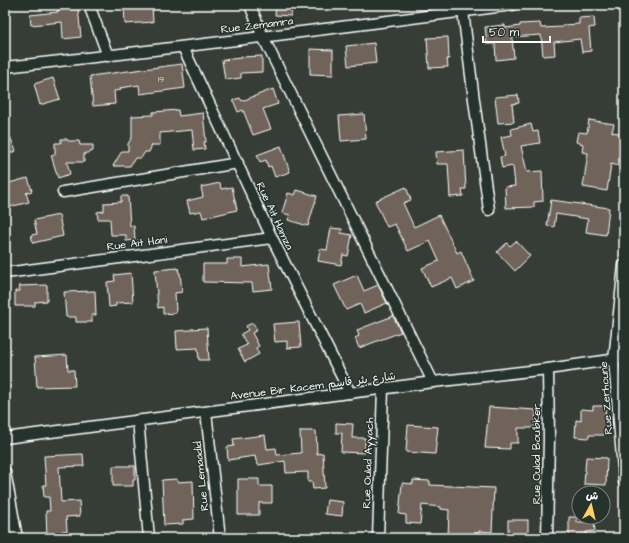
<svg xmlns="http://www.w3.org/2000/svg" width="629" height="543" font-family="'Architects Daughter','Playpen Sans Arabic',sans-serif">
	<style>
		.building { fill: #70645a; stroke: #fff }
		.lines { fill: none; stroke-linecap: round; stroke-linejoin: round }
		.minor-casing { stroke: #fff; stroke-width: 13 }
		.minor { stroke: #26332d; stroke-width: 10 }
		.labels { text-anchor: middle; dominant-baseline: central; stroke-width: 3; stroke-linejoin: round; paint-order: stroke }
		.number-label { font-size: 9px; fill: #dbd8d6 }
		.street-label { font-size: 11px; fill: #fff; stroke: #26332d }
	</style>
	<rect width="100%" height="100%" fill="#353d36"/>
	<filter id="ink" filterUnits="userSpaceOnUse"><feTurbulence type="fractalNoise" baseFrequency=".025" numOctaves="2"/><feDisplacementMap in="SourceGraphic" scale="8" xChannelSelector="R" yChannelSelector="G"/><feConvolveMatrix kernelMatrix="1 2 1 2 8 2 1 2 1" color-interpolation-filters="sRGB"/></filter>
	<g filter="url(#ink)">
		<g class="building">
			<polygon points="152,5 153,22 125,24 124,6"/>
			<polygon points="276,5 292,5 291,16 275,15"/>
			<polygon points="78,8 81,37 63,39 62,22 31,25 30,15 58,12 57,10"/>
			<polygon points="594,17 595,27 589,28 591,51 582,52 580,39 554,42 555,55 543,56 541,35 512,37 514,58 496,60 495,44 487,44 485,27 505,25 505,28 520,26 520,24 540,23 541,28 563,27 563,25 579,24 579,18"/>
			<polygon points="448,37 449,59 447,59 448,67 429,68 427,38"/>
			<polygon points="374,43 376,63 348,66 346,46"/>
			<polygon points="310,49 333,50 333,75 310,74"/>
			<polygon points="262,56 262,72 241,73 241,78 225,80 222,60 241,58 241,57"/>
			<polygon points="182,64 185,88 140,94 139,85 120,88 121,90 114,91 115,104 93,106 90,76"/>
			<polygon points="53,78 60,99 40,105 34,84"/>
			<polygon points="273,89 278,104 263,109 271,129 253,135 243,110 238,112 233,100 240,98 242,101"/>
			<polygon points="518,95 519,103 512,104 514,122 498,123 495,97"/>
			<polygon points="178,110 179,116 203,113 206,142 204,142 205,149 194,150 192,130 160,133 160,145 152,145 149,152 145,152 141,158 135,158 130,166 113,166 122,151 128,151 128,144 132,137 132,116 153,115 153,112"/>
			<polygon points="364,114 366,139 341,141 339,116"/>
			<polygon points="589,120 614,124 612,132 624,134 619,166 611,164 607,191 583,187 588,153 582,152 583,144 576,142 578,132 587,133"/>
			<polygon points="531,124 533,132 538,131 540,143 521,146 527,172 542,171 543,201 534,202 534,207 506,208 505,187 515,186 513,166 502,168 500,157 505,156 501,137 512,135 511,129"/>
			<polygon points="5,125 16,151 5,155"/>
			<polygon points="61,139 67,139 68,141 79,141 80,145 93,145 93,151 84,154 84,162 67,162 70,174 58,178 51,155 55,154 55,143 61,143"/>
			<polygon points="281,146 290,172 275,177 271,166 268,167 266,160 260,162 257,155"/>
			<polygon points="464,150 466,189 462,189 463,196 450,197 448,164 437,164 436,152"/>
			<polygon points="28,178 32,191 26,193 29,202 10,207 5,188 5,184"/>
			<polygon points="220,183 221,189 232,187 237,210 203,218 201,211 190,213 187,201 203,197 201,187"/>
			<polygon points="406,187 411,200 403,203 414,227 439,215 457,253 461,251 474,281 457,289 452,278 431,287 422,268 439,261 430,241 408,251 395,224 387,227 375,201"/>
			<polygon points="297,190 317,196 308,226 288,220 290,215 282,213 288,193 295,195"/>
			<polygon points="121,196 128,196 130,226 134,226 135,240 126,241 126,235 111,235 110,219 98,219 97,212 104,211 104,203 121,202"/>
			<polygon points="551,200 609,208 606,235 586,232 588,219 556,214 554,227 547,226"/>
			<polygon points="59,215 63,236 33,243 31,235 37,234 34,220"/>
			<polygon points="331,228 342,229 341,233 352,235 348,256 343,255 341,265 318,261 320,249 327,250"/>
			<polygon points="516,241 530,256 515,271 497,252 507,243 510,246"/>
			<polygon points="227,259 242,259 242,267 269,264 272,289 253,291 252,283 203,282 203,264 227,264"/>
			<polygon points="178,268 179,273 180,273 182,292 175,293 176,313 163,314 163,307 158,308 155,270"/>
			<polygon points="131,273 133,302 116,303 116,306 109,307 107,282 115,281 114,275"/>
			<polygon points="357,275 364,291 378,285 387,303 364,313 360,304 346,310 334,285"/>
			<polygon points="47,285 47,301 35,302 35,306 15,306 15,291 20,291 19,286"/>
			<polygon points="95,291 96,315 92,315 92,322 76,322 76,317 66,317 64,292"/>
			<polygon points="393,316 401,332 359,348 355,338 359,336 357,330"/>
			<polygon points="299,322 301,347 287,348 287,341 275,342 273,324"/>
			<polygon points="253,323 257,330 252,333 259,346 256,348 259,354 245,362 238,349 247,345 241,334 248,330 246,326"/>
			<polygon points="207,328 209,360 199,360 198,348 177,349 176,331 191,330 191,329"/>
			<polygon points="67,355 68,370 74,370 75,386 37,387 35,357"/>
			<polygon points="593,406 606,406 605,417 612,417 613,429 604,428 604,435 589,435 589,438 575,437 576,420 581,421 581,409 593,410"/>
			<polygon points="489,407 536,410 535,428 518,428 518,443 510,443 510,449 485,448"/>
			<polygon points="336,423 353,424 352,438 365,438 365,453 341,452 342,433 336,433"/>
			<polygon points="408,425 438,427 435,454 406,452"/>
			<polygon points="300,431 316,431 317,454 323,453 325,488 313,489 312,482 308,482 308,472 286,473 285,461 258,465 257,461 256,461 255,456 228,460 227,447 234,446 233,439 265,435 267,449 276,448 277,455 301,453"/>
			<polygon points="83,454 84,466 59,467 61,502 79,501 80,516 66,517 67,531 62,531 62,538 47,538 46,511 50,511 49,497 44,497 43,485 46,485 44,456"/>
			<polygon points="586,457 607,458 606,485 584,484"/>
			<polygon points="113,466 135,466 135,480 133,480 133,486 113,486"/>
			<polygon points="177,479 177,482 193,481 194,519 183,520 183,524 164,525 162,480"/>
			<polygon points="238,479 259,479 259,486 272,486 272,503 259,503 259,515 238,515"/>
			<polygon points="413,480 430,481 430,485 494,488 492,532 479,531 479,538 448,538 449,510 441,509 441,507 422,505 420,524 406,523 406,515 399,514 402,483 413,484"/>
			<polygon points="327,500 343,502 342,516 325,514"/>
			<polygon points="569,517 577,517 577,522 594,522 595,531 586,532 586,538 569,538"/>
			<rect x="508" y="520" width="20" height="18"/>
		</g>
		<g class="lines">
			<defs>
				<g id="minor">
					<polyline points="89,5 108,56"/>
					<polyline points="250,5 263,37 433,382"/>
					<polyline points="463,11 474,100 489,210"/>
					<polyline points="183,47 272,238 350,393"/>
					<path d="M5 67C174 49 343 27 512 5"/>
					<polyline points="63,192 238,163"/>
					<polyline points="624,265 614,360 624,482"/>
					<polyline points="5,273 272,238"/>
					<polyline points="206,412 220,538"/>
					<polyline points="138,420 149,538"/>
					<polyline points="5,438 433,382 548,369 624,358"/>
					<polyline points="5,472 11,504 17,538"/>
					<polyline points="378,538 383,389"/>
					<polyline points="547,538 549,439 548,369"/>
				</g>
			</defs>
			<use href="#minor" class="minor-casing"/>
			<use href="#minor" class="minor"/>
		</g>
	</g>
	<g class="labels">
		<g class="number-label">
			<text x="161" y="79">19</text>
		</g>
		<g class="street-label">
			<text transform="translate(257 25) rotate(-7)">Rue Zemamra</text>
			<text transform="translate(275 216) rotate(65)">Rue Ait Hamza</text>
			<text transform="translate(137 243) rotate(-7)">Rue Ait Hani</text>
			<text transform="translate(313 386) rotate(-7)">Avenue Bir Kacem شارع بئر قاسم</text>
			<text transform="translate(606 398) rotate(-94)">Rue Zerhoune</text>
			<text transform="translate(536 454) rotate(-90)">Rue Oulad Bou'bker</text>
			<text transform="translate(368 463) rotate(-88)">Rue Oulad Ayyach</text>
			<text transform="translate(201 476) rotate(-96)">Rue Lemaadid</text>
		</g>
	</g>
	<rect width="629" height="543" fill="none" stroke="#26332d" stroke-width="20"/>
	<rect x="10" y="10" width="609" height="523" fill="none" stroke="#fff" stroke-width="1.5" filter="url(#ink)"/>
	<g transform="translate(591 505) rotate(8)"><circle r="19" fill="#26332d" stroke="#7d8581"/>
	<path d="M0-3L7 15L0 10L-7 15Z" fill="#ffd166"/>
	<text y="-6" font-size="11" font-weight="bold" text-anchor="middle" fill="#ffffff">ش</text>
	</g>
	<path d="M483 36v6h67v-6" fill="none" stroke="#ffffff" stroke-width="2"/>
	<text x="489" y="36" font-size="12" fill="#ffffff" stroke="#26332d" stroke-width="3" paint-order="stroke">50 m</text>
</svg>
